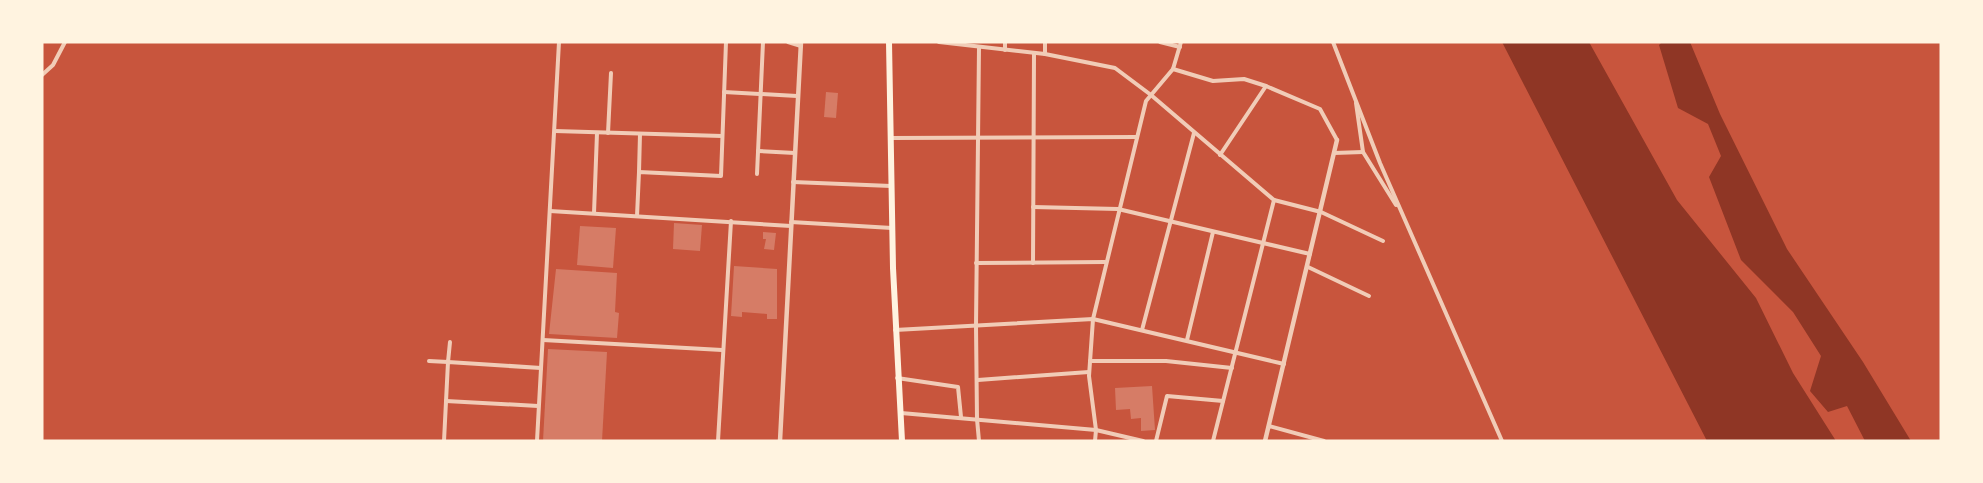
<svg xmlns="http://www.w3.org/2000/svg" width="1983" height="483" font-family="Raleway,sans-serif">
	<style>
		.water { fill: #8f3625 }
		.building { fill: #d67c66 }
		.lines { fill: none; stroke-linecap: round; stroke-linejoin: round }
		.minor { stroke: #f1ccb7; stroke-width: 4 }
		.tertiary { stroke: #f1ccb7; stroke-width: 4.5 }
		.primary { stroke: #fff3e0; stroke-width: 6 }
	</style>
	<rect width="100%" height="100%" fill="#c8553d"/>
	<g class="water">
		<polygon points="1502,42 1589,42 1677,200 1756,298 1793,373 1836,441 1707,441"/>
		<polygon points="1662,42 1690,42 1720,114 1787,249 1863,362 1911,441 1865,441 1847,406 1828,412 1810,391 1821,356 1793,312 1741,260 1709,177 1721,156 1708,124 1678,108 1659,45"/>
	</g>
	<g class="building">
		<polygon points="826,92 838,93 836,118 824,117"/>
		<polygon points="674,223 702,225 700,251 673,249"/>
		<polygon points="580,226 616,228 613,268 577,265"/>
		<polygon points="763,232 776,233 774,250 764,249 766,239 763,239"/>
		<polygon points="734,266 777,269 777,319 767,319 767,314 742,312 742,317 731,316"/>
		<polygon points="556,269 617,273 615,312 619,313 617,338 549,334"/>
		<polygon points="548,349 607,352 602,441 543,441"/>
		<polygon points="1152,386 1155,430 1141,431 1141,418 1131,419 1130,409 1116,410 1115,388"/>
	</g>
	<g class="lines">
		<g class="minor">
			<polyline points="788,42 801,46"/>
			<polyline points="939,42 1045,54 1115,68 1151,95 1274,200 1321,212 1383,241"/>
			<polyline points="1005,42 1005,50"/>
			<polyline points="1045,42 1045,54"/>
			<polyline points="1160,42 1180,47"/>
			<polyline points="1333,42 1380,163 1502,441"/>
			<polyline points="979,48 976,326 977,419 979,441"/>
			<polyline points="1173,69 1213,81 1244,79 1266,86 1320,109 1337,140"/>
			<polyline points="42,75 53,65 65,42"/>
			<polyline points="724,92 797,96"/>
			<polyline points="1356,103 1363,152 1396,205"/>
			<polyline points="555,131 722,136"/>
			<polyline points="608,133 611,73"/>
			<polyline points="891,138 1137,137"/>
			<polyline points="758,151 795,153"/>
			<polyline points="1334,153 1363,152"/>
			<polyline points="1220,155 1266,86"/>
			<polyline points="639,172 640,134"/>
			<polyline points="757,174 763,42"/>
			<polyline points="793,182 891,186"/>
			<polyline points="1033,207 1118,209 1310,254"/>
			<polyline points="550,211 791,226"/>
			<polyline points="594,213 597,133"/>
			<polyline points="637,216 639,172 721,176 726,42"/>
			<polyline points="791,222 892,228"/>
			<polyline points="976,263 1105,262"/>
			<polyline points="1033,263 1034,54"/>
			<polyline points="1308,267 1369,296"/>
			<polyline points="895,330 1093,319 1284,364"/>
			<polyline points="1142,330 1194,133"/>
			<polyline points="543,340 722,350"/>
			<polyline points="1187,340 1213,232"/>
			<polyline points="429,361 448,362 450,342"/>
			<polyline points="1090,361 1166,361 1232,368"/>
			<polyline points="897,378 958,387 961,417"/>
			<polyline points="978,380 1089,372"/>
			<polyline points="446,401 538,406"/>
			<polyline points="901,413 1096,430 1143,441"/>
			<polyline points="1269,426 1324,441"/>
			<polyline points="444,441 448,362 541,368"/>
			<polyline points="537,441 559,42"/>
			<polyline points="718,441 731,221"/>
			<polyline points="1095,441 1096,430 1089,376 1093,319 1146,101 1173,69 1181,42"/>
			<polyline points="1156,441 1167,396 1223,401"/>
			<polyline points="1213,441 1274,200"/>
		</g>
		<g class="tertiary">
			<polyline points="780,441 801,42"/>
			<polyline points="1265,441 1337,140"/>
		</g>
		<polyline class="primary" points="889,42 893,268 902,441"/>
	</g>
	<rect width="1983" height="483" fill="none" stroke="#fff3e0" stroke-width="87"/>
</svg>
